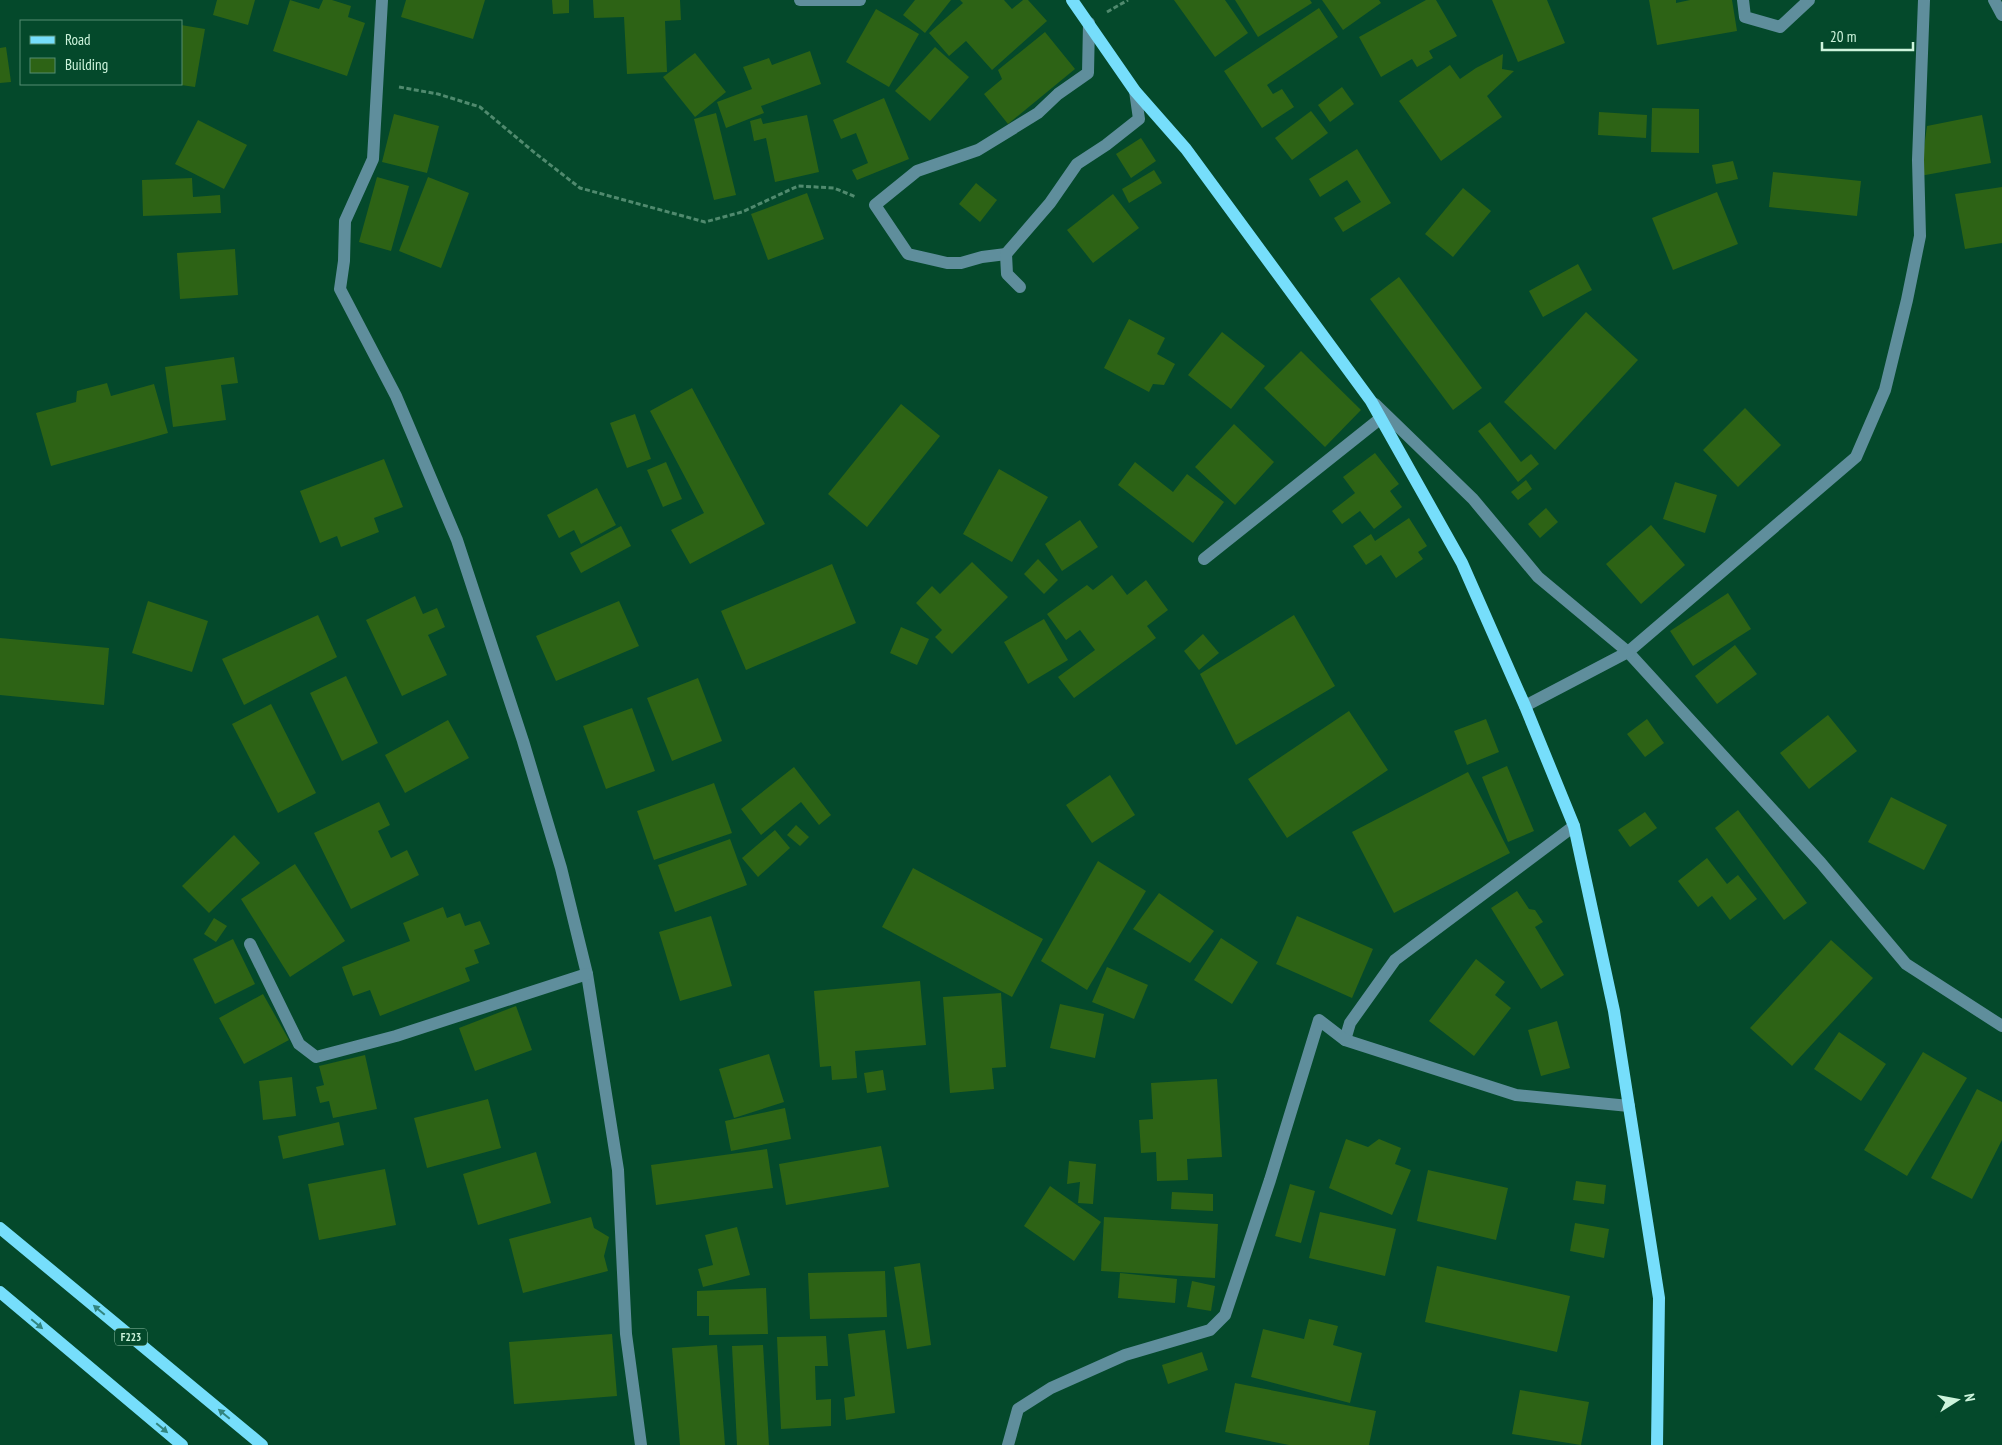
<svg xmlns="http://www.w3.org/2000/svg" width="2002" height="1445" font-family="'PT Sans Narrow',sans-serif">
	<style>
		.building { fill: #2d6315 }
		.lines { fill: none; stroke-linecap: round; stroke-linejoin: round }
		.path { stroke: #508a6e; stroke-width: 3; stroke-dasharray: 5 2.5; stroke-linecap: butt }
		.minor { stroke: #5f8e9c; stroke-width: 12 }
		.major { stroke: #76defb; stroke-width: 12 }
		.oneway { fill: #32857e }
		.labels { text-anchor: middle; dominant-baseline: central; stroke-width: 4; stroke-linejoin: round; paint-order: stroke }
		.shield { fill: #04492b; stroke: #91c1a7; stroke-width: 1 }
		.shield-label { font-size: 11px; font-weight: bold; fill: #cdf4dc }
	</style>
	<rect width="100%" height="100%" fill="#04492b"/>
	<g class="building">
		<polygon points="217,0 255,0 248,25 213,15"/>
		<polygon points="290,0 319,9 323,0 332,0 351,6 348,17 365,23 347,76 273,51"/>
		<polygon points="406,0 485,0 473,39 401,17"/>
		<polygon points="552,0 569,0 569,13 553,14"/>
		<polygon points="593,0 680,0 681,20 665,21 667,72 627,74 624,17 594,18"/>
		<polygon points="915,0 951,0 925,33 903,15"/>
		<polygon points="960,0 1004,0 1012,9 1023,0 1028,0 1047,21 992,70 966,41 949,56 929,33 963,3"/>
		<polygon points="1174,0 1225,0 1248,33 1215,57"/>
		<polygon points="1235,0 1310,0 1312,3 1258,37"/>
		<polygon points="1322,0 1379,0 1381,3 1343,30"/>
		<polygon points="1426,0 1436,0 1457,36 1429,51 1433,58 1417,67 1412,59 1381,77 1359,37"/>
		<polygon points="1492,0 1547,0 1565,43 1518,62"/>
		<polygon points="1649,0 1676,0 1676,3 1690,0 1732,0 1737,31 1657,45"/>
		<polygon points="1319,8 1338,37 1267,85 1273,94 1282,89 1294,107 1262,128 1224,71"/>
		<polygon points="876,9 919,34 889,87 846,62"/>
		<polygon points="181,25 205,29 195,87 181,85"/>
		<polygon points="1045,32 1075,69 1008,124 984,94 1002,79 998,70"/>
		<polygon points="6,47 11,82 0,83 0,48"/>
		<polygon points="935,47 969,77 930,121 895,91"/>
		<polygon points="810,51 821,84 761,106 764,113 726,128 717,102 752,89 743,67 769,58 772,65"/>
		<polygon points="695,53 726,92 695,117 663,77"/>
		<polygon points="1503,54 1502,69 1514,71 1487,96 1502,117 1441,161 1399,101 1450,65 1460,79 1476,68"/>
		<polygon points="1342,87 1354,104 1330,122 1318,105"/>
		<polygon points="884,98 909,159 857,180 852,170 868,163 856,133 841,139 833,120"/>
		<polygon points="1652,108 1699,109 1699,153 1651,152"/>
		<polygon points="1311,111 1328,133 1292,160 1275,138"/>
		<polygon points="1599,112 1647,115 1646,138 1598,135"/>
		<polygon points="716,113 736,195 714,200 694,119"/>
		<polygon points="394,114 439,126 427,173 382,162"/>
		<polygon points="807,115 819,172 775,182 766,138 754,141 750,121 761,118 763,124"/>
		<polygon points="1982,115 1991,163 1920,176 1927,126"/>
		<polygon points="198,120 247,145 224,189 175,164"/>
		<polygon points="1141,138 1156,161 1131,178 1116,154"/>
		<polygon points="1357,149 1391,203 1343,232 1334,218 1361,202 1347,180 1320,197 1309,179"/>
		<polygon points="1733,161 1738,179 1716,184 1712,165"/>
		<polygon points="1154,170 1162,183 1129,203 1122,189"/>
		<polygon points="1773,172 1861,181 1857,216 1769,207"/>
		<polygon points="377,177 409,186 391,251 359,242"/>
		<polygon points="428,177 469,193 441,268 399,251"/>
		<polygon points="192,178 193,197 220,195 221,213 143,216 142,180"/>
		<polygon points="976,183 997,200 980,222 959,204"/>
		<polygon points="2002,187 2002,243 1965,249 1955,194"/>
		<polygon points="1463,188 1491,211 1453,257 1425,234"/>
		<polygon points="1717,192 1738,244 1673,270 1652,218"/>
		<polygon points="807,193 824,239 768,260 751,214"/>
		<polygon points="1113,194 1139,228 1093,263 1067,230"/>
		<polygon points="235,249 238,295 180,299 177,253"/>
		<polygon points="1578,264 1592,290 1543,317 1529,291"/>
		<polygon points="1399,277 1482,388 1453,410 1370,299"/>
		<polygon points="1586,312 1638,360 1555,450 1504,402"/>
		<polygon points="1129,319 1165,338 1157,354 1175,364 1164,385 1153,384 1149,392 1104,368"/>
		<polygon points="1222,332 1265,366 1231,409 1188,375"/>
		<polygon points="1301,351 1361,410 1325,447 1264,388"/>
		<polygon points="234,357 238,383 221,385 226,420 173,427 165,367"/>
		<polygon points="107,383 111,396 154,384 168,433 51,466 36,413 76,402 77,391"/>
		<polygon points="692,388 765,524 690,564 671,530 704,513 650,411"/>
		<polygon points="901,404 940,436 867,527 828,494"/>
		<polygon points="1745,408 1781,445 1738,487 1703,450"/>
		<polygon points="635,414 651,459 627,468 610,423"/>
		<polygon points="1490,422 1521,462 1531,454 1539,464 1518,482 1478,431"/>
		<polygon points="1234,424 1274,462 1235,505 1195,467"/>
		<polygon points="1375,453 1399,484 1390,491 1402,507 1374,529 1360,511 1342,524 1332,511 1355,493 1343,477"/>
		<polygon points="384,459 403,507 374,518 379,532 341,547 337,536 320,543 300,491"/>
		<polygon points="666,462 682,499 663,507 647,470"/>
		<polygon points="1135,462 1173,492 1187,474 1224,502 1193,543 1118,485"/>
		<polygon points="999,469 1048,497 1012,562 963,534"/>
		<polygon points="1526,480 1532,489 1518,500 1511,492"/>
		<polygon points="1675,482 1717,495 1705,533 1663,519"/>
		<polygon points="597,488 616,525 581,544 574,530 559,538 547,515"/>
		<polygon points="1546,508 1558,522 1540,538 1528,524"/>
		<polygon points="1409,518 1427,546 1418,552 1423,559 1396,578 1381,555 1366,565 1353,546 1371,534 1375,541"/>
		<polygon points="1080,520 1098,547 1062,571 1045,544"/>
		<polygon points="1651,525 1685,565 1641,604 1606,564"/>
		<polygon points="621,526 631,546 581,573 570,553"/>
		<polygon points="1038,559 1058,580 1044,594 1024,574"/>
		<polygon points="972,562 1008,597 952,654 935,637 942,630 916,603 932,586 940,594"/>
		<polygon points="832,564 856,623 746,670 721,611"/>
		<polygon points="1112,575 1127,595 1146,580 1168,610 1147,626 1156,638 1074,698 1058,677 1095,650 1080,630 1066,640 1047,614 1087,585 1093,590"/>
		<polygon points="1728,593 1751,629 1693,666 1670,631"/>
		<polygon points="415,596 423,614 437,608 445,627 428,635 447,675 402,696 366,620"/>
		<polygon points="148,601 208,621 192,672 132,653"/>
		<polygon points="619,601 639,646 556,681 536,636"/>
		<polygon points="318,615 337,657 244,705 222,659"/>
		<polygon points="1294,615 1335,686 1236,745 1200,674"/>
		<polygon points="1044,619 1068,660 1028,684 1004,642"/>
		<polygon points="901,627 929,639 917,665 890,653"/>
		<polygon points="1203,634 1219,653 1199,670 1184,651"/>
		<polygon points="0,638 109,648 104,705 0,695"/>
		<polygon points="1735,645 1757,674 1717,704 1695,676"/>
		<polygon points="346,676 378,743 342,761 310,693"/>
		<polygon points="698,678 722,741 672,761 647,698"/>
		<polygon points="271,704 316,793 278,813 232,724"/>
		<polygon points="632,708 655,771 606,789 583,726"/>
		<polygon points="1349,711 1388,770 1287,838 1248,779"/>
		<polygon points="1828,715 1857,751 1809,789 1780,753"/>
		<polygon points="1486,719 1499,752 1467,765 1454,731"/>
		<polygon points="1647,719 1664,743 1645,757 1627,734"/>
		<polygon points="448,720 469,758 405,793 385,755"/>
		<polygon points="1507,766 1534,831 1508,842 1482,777"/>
		<polygon points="794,767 831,815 819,825 801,802 761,835 741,809"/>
		<polygon points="1468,772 1510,853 1394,913 1352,832"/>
		<polygon points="1110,775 1135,815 1092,843 1066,805"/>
		<polygon points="714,783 732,833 654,860 637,811"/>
		<polygon points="1891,797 1947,825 1924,870 1868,842"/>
		<polygon points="379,802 390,825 378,831 391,858 407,850 419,875 351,909 314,833"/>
		<polygon points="1738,810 1807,903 1784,920 1715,828"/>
		<polygon points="1645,812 1657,828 1630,847 1618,830"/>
		<polygon points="796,825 809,837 800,846 787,835"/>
		<polygon points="775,830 790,848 758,877 742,858"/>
		<polygon points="234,835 260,863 209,913 182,886"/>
		<polygon points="730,839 747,885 675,912 658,865"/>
		<polygon points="1707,858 1727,884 1738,875 1757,899 1730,920 1712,896 1698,907 1678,881"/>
		<polygon points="1098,861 1146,891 1087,990 1041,961"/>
		<polygon points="295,864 345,941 290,977 241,899"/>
		<polygon points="913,868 1043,939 1012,997 882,927"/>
		<polygon points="1517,891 1529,909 1535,910 1543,922 1535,927 1564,975 1541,989 1491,908"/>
		<polygon points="1159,893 1214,931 1190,963 1133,929"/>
		<polygon points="443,907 447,918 460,913 465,926 480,921 490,944 474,950 479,963 465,968 470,981 380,1016 370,990 353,996 342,967 410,941 403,923"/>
		<polygon points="711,916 732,986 680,1001 659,932"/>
		<polygon points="1297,916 1373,949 1352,998 1276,964"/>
		<polygon points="214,918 227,926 216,942 204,934"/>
		<polygon points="1221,938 1258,962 1232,1004 1194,980"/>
		<polygon points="233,939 255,984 215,1004 193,959"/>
		<polygon points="1831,940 1873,978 1792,1066 1750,1028"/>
		<polygon points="1476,959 1505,982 1495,995 1511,1008 1474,1056 1429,1021"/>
		<polygon points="1107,967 1148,985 1134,1019 1092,1002"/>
		<polygon points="920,981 926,1045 855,1051 857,1078 832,1080 831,1066 820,1067 814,991"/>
		<polygon points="1001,993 1006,1067 992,1068 994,1089 950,1093 943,997"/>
		<polygon points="263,994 289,1040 244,1064 219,1018"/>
		<polygon points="1060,1004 1104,1014 1095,1058 1050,1048"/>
		<polygon points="516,1006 532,1050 475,1071 459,1028"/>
		<polygon points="1557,1021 1570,1068 1541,1076 1528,1030"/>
		<polygon points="1839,1032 1886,1064 1861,1101 1814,1069"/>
		<polygon points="1923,1052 1967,1078 1907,1176 1864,1150"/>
		<polygon points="769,1054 784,1102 734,1118 719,1069"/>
		<polygon points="365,1055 377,1109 333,1118 329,1101 320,1103 316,1087 324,1085 319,1066"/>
		<polygon points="883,1070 886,1090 867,1093 864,1073"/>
		<polygon points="292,1077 296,1116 263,1120 259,1081"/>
		<polygon points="1217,1079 1222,1157 1187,1159 1188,1180 1157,1181 1156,1152 1141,1153 1139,1120 1153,1119 1151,1083"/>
		<polygon points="1977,1089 2002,1102 2002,1140 1972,1199 1931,1178"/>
		<polygon points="488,1099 501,1148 427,1168 414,1118"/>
		<polygon points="785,1108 791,1139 731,1151 725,1121"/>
		<polygon points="339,1122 344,1145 283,1159 278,1136"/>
		<polygon points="1346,1139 1368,1147 1379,1139 1401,1148 1395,1164 1411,1170 1392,1215 1329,1188"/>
		<polygon points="881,1146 889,1187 786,1205 779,1164"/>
		<polygon points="767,1149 773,1188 656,1205 651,1165"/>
		<polygon points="536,1152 551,1203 478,1225 463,1174"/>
		<polygon points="1069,1161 1096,1164 1093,1204 1078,1203 1080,1182 1067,1184"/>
		<polygon points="385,1169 396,1225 319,1240 308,1184"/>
		<polygon points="1428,1170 1508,1188 1496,1240 1417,1221"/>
		<polygon points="1576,1181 1606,1185 1604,1204 1573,1200"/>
		<polygon points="1290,1184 1315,1191 1301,1243 1275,1236"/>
		<polygon points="1050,1186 1101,1222 1074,1261 1024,1226"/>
		<polygon points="1172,1192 1213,1194 1213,1211 1171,1209"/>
		<polygon points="1320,1212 1396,1229 1385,1276 1309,1258"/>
		<polygon points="591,1217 594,1228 609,1237 604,1256 608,1271 523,1293 509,1239"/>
		<polygon points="1104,1217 1218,1224 1215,1278 1101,1271"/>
		<polygon points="1575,1223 1609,1229 1604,1258 1570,1251"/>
		<polygon points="737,1227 750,1275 703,1287 698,1269 713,1265 705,1235"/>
		<polygon points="920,1263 931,1345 907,1349 894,1267"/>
		<polygon points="1437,1266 1570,1296 1557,1352 1425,1322"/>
		<polygon points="885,1271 887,1317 810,1319 808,1273"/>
		<polygon points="1120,1273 1177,1279 1175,1303 1118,1298"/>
		<polygon points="1192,1281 1215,1286 1211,1311 1187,1307"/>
		<polygon points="766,1288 768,1334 709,1335 709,1316 697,1316 697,1291"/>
		<polygon points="1309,1319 1338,1326 1333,1345 1362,1353 1350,1403 1251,1377 1263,1329 1304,1339"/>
		<polygon points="885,1330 895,1413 846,1420 844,1398 855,1396 848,1334"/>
		<polygon points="612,1334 617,1396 514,1404 509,1342"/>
		<polygon points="826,1336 828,1366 815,1366 816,1400 831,1399 831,1426 781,1429 777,1337"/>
		<polygon points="717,1345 725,1445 680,1445 672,1348"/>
		<polygon points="763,1345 769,1445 737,1445 732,1346"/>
		<polygon points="1202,1352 1208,1370 1168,1384 1162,1365"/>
		<polygon points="1235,1383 1376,1411 1369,1445 1289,1445 1225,1432"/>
		<polygon points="1520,1390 1589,1402 1581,1445 1512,1434"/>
	</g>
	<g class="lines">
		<g class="path">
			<polyline points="1107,12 1128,0"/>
			<polyline points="399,87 438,94 480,107 535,153 580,188 705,222 742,212 798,186 834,188 856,197"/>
		</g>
		<g class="minor">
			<polyline points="382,0 373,159 345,221 344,261 340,289 396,396 457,540 523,741 561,868 587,974 618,1170 626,1334 641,1445"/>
			<polyline points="800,0 860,0"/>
			<polyline points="1743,0 1745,17 1780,27 1809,0"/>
			<polyline points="1994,0 2002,15"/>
			<polyline points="1006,254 982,257 961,263 947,263 908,254 875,205 917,171 978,150 1038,113 1058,94 1088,73 1089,23"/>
			<polyline points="1020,287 1007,274 1006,254 1050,203 1077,164 1106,145 1139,119 1135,91"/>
			<polyline points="1375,404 1473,499 1538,577 1628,652 1821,863 1906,964 2002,1026"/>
			<polyline points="1204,559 1381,418"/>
			<polyline points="1525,706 1628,652 1856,457 1885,390 1907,300 1920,236 1918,160 1924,0"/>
			<polyline points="250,944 299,1044 316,1057 396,1036 587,974"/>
			<polyline points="1345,1040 1350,1023 1395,960 1574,826"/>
			<polyline points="1008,1445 1018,1409 1051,1388 1125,1355 1210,1330 1225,1315 1270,1180 1319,1020 1345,1040 1516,1095 1629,1106"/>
		</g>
		<g class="major">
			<polyline points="1072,0 1135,91 1186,149 1371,401 1462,563 1525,706 1574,826 1614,1011 1659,1298 1657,1445"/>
			<polyline points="0,1228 262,1445"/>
			<polyline points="0,1292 182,1445"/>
		</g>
	</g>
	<defs><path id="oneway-solid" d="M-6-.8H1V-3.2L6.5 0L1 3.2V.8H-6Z" transform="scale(1.25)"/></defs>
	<g class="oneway">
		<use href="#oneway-solid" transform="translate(99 1310) rotate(-140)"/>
		<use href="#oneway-solid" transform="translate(37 1324) rotate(40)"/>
		<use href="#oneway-solid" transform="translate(224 1414) rotate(-140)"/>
		<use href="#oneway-solid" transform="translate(162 1428) rotate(40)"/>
	</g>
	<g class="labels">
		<rect class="shield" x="115" y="1328.5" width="32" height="17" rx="4"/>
		<g class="shield-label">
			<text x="131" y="1337">F223</text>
		</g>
	</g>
	<rect x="20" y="20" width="162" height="65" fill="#04492b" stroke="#548d72"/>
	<rect x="30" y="36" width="25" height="8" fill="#76defb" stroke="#548d72"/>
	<text x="65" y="45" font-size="15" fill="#cdf4dc">Road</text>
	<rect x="30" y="58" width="25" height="15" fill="#2d6315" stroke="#548d72"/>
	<text x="65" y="70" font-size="15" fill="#cdf4dc">Building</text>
	<g transform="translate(1957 1400) rotate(79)" stroke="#04492b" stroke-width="4" paint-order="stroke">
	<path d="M0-4L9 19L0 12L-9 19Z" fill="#cdf4dc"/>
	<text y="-8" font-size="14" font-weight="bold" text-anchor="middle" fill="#cdf4dc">N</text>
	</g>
	<path d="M1822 42v8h91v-8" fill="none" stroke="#cdf4dc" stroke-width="2.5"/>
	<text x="1830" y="42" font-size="15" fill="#cdf4dc" stroke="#04492b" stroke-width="4" paint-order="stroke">20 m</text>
</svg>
